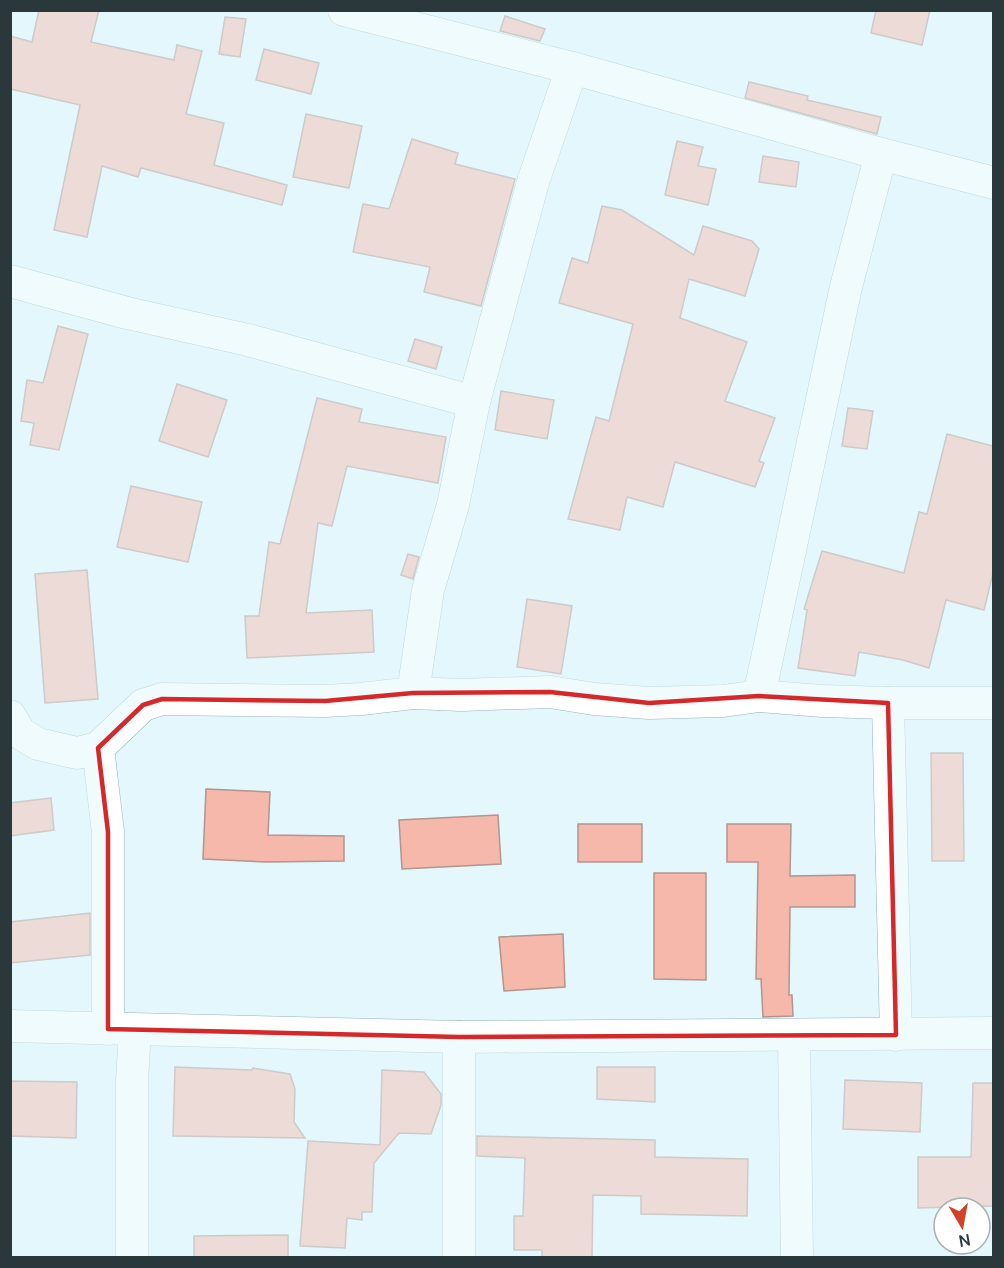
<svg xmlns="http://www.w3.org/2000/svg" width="1004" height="1268" font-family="Manrope,sans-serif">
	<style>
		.building { fill: #f5b8aa; stroke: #b1958e; stroke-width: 1.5 }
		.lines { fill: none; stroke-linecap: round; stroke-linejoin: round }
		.street-casing { stroke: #95b3bc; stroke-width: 33 }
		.street { stroke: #fff; stroke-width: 32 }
		.marked { fill: none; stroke: #d62828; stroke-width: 4.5; stroke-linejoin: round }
	</style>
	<rect width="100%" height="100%" fill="#e4f7fc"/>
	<g class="building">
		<polygon points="39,10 99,10 91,42 174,60 177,45 202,51 186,114 224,123 214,165 287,185 282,205 141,168 138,177 102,166 87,237 54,230 80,105 10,89 10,36 32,42"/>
		<polygon points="876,10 930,10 922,45 871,33"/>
		<polygon points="505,16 545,29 540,41 500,31"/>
		<polygon points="225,17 246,19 240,57 219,54"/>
		<polygon points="264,49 319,63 311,94 256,80"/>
		<polygon points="749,82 808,96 807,100 881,117 877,134 745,98"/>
		<polygon points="306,114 362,126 349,188 293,177"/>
		<polygon points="412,139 458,153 455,164 515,179 481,306 424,292 430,267 353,252 363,204 389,209"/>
		<polygon points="677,141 703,147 698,166 716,169 708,205 665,195"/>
		<polygon points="763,156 799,162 796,187 759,182"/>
		<polygon points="602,206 622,210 694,255 703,226 752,241 759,249 745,296 689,279 680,318 747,342 725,401 775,418 759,461 764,463 755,487 675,462 663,507 627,497 620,530 568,519 596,417 609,421 633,324 559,303 572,258 588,263"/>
		<polygon points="58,326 88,334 59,450 30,445 34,423 21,421 27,380 43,383"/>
		<polygon points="415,339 442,347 436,369 408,361"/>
		<polygon points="177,384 227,400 208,457 159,441"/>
		<polygon points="501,391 554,400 547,439 495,430"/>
		<polygon points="317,398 362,409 359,422 446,437 438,483 347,466 332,526 318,523 306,613 372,610 374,652 247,658 245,616 259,616 269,542 280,544"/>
		<polygon points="848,408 873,411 867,449 842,446"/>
		<polygon points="947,434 993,446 993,573 984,610 946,600 929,668 903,660 859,652 855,676 798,668 807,610 804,609 822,551 904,573 919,512 927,514"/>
		<polygon points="131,486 202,502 188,562 117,547"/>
		<polygon points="408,554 419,557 413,579 401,575"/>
		<polygon points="87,570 98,699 45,703 35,574"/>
		<polygon points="527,599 572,606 561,674 517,667"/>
		<polygon points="931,753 963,753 964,861 932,861"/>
		<polygon points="206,789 270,792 268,835 344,836 344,861 267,862 203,859"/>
		<polygon points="51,798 54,830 10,836 10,803"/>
		<polygon points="498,815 501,864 402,869 399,820"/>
		<rect x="578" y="824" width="64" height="38"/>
		<polygon points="727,824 791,824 790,876 855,875 855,907 790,907 789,995 792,995 793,1016 763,1017 761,979 756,979 758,862 727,862"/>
		<polygon points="654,873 706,873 706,980 654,979"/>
		<polygon points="90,913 90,955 10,963 10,922"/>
		<polygon points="563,934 565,987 504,991 499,937"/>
		<polygon points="175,1067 252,1070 253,1068 290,1074 295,1089 294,1122 305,1138 173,1136"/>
		<polygon points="597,1067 655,1067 655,1102 597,1099"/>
		<polygon points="382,1070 424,1072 441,1094 441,1105 431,1134 399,1133 374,1163 372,1212 362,1212 362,1220 347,1218 345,1248 300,1246 308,1141 380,1145"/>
		<polygon points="845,1080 922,1083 920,1132 843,1129"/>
		<polygon points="10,1081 77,1082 76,1138 10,1136"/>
		<polygon points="973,1083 993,1083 993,1206 918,1208 918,1157 971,1157"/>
		<polygon points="477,1136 655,1140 655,1157 748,1159 747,1216 641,1214 641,1196 593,1195 592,1257 542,1257 542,1250 514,1250 514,1216 523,1216 525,1158 477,1156"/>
		<polygon points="288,1235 288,1257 194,1257 194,1236"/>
	</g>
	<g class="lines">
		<defs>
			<g id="street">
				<polyline points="344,10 572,68 881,154 994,183"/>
				<polyline points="10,281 127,313 248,340 474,402"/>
				<polyline points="413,693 428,590 453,505 474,402 533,182 572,68"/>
				<polyline points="759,696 846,287 881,154"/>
				<polyline points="888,703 896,1035"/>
				<polyline points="10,716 20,733 38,744 77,753 98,748 143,705 162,699 325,701 361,699 413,693 461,695 550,692 594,699 649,703 723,701 759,696 822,701 888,703 994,703"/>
				<polyline points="98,748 108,832 108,1029"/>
				<polyline points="10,1026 459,1037 994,1033"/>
				<polyline points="794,1036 797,1258"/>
				<polyline points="132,1258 132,1081 135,1030"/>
				<polyline points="459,1258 459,1037"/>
			</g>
		</defs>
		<use href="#street" class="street-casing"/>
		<use href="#street" class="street"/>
	</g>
	<path d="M0 0H1004V1268H0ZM550 692 649 703 759 696 888 703 896 1035 459 1037 108 1029V832L98 748 143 705 162 699 325 701 413 693Z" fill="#e4f7fc" fill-opacity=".55" fill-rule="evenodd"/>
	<path class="marked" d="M550 692 649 703 759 696 888 703 896 1035 459 1037 108 1029V832L98 748 143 705 162 699 325 701 413 693Z"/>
	<rect width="1004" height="1268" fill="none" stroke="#2b383b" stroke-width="24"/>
	<g transform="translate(962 1226) rotate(170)"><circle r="28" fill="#ffffff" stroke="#aaafb1" stroke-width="1.5"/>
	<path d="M0-4.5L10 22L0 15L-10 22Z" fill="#cf4428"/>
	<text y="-9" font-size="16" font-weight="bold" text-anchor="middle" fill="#2b383b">N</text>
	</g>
</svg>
